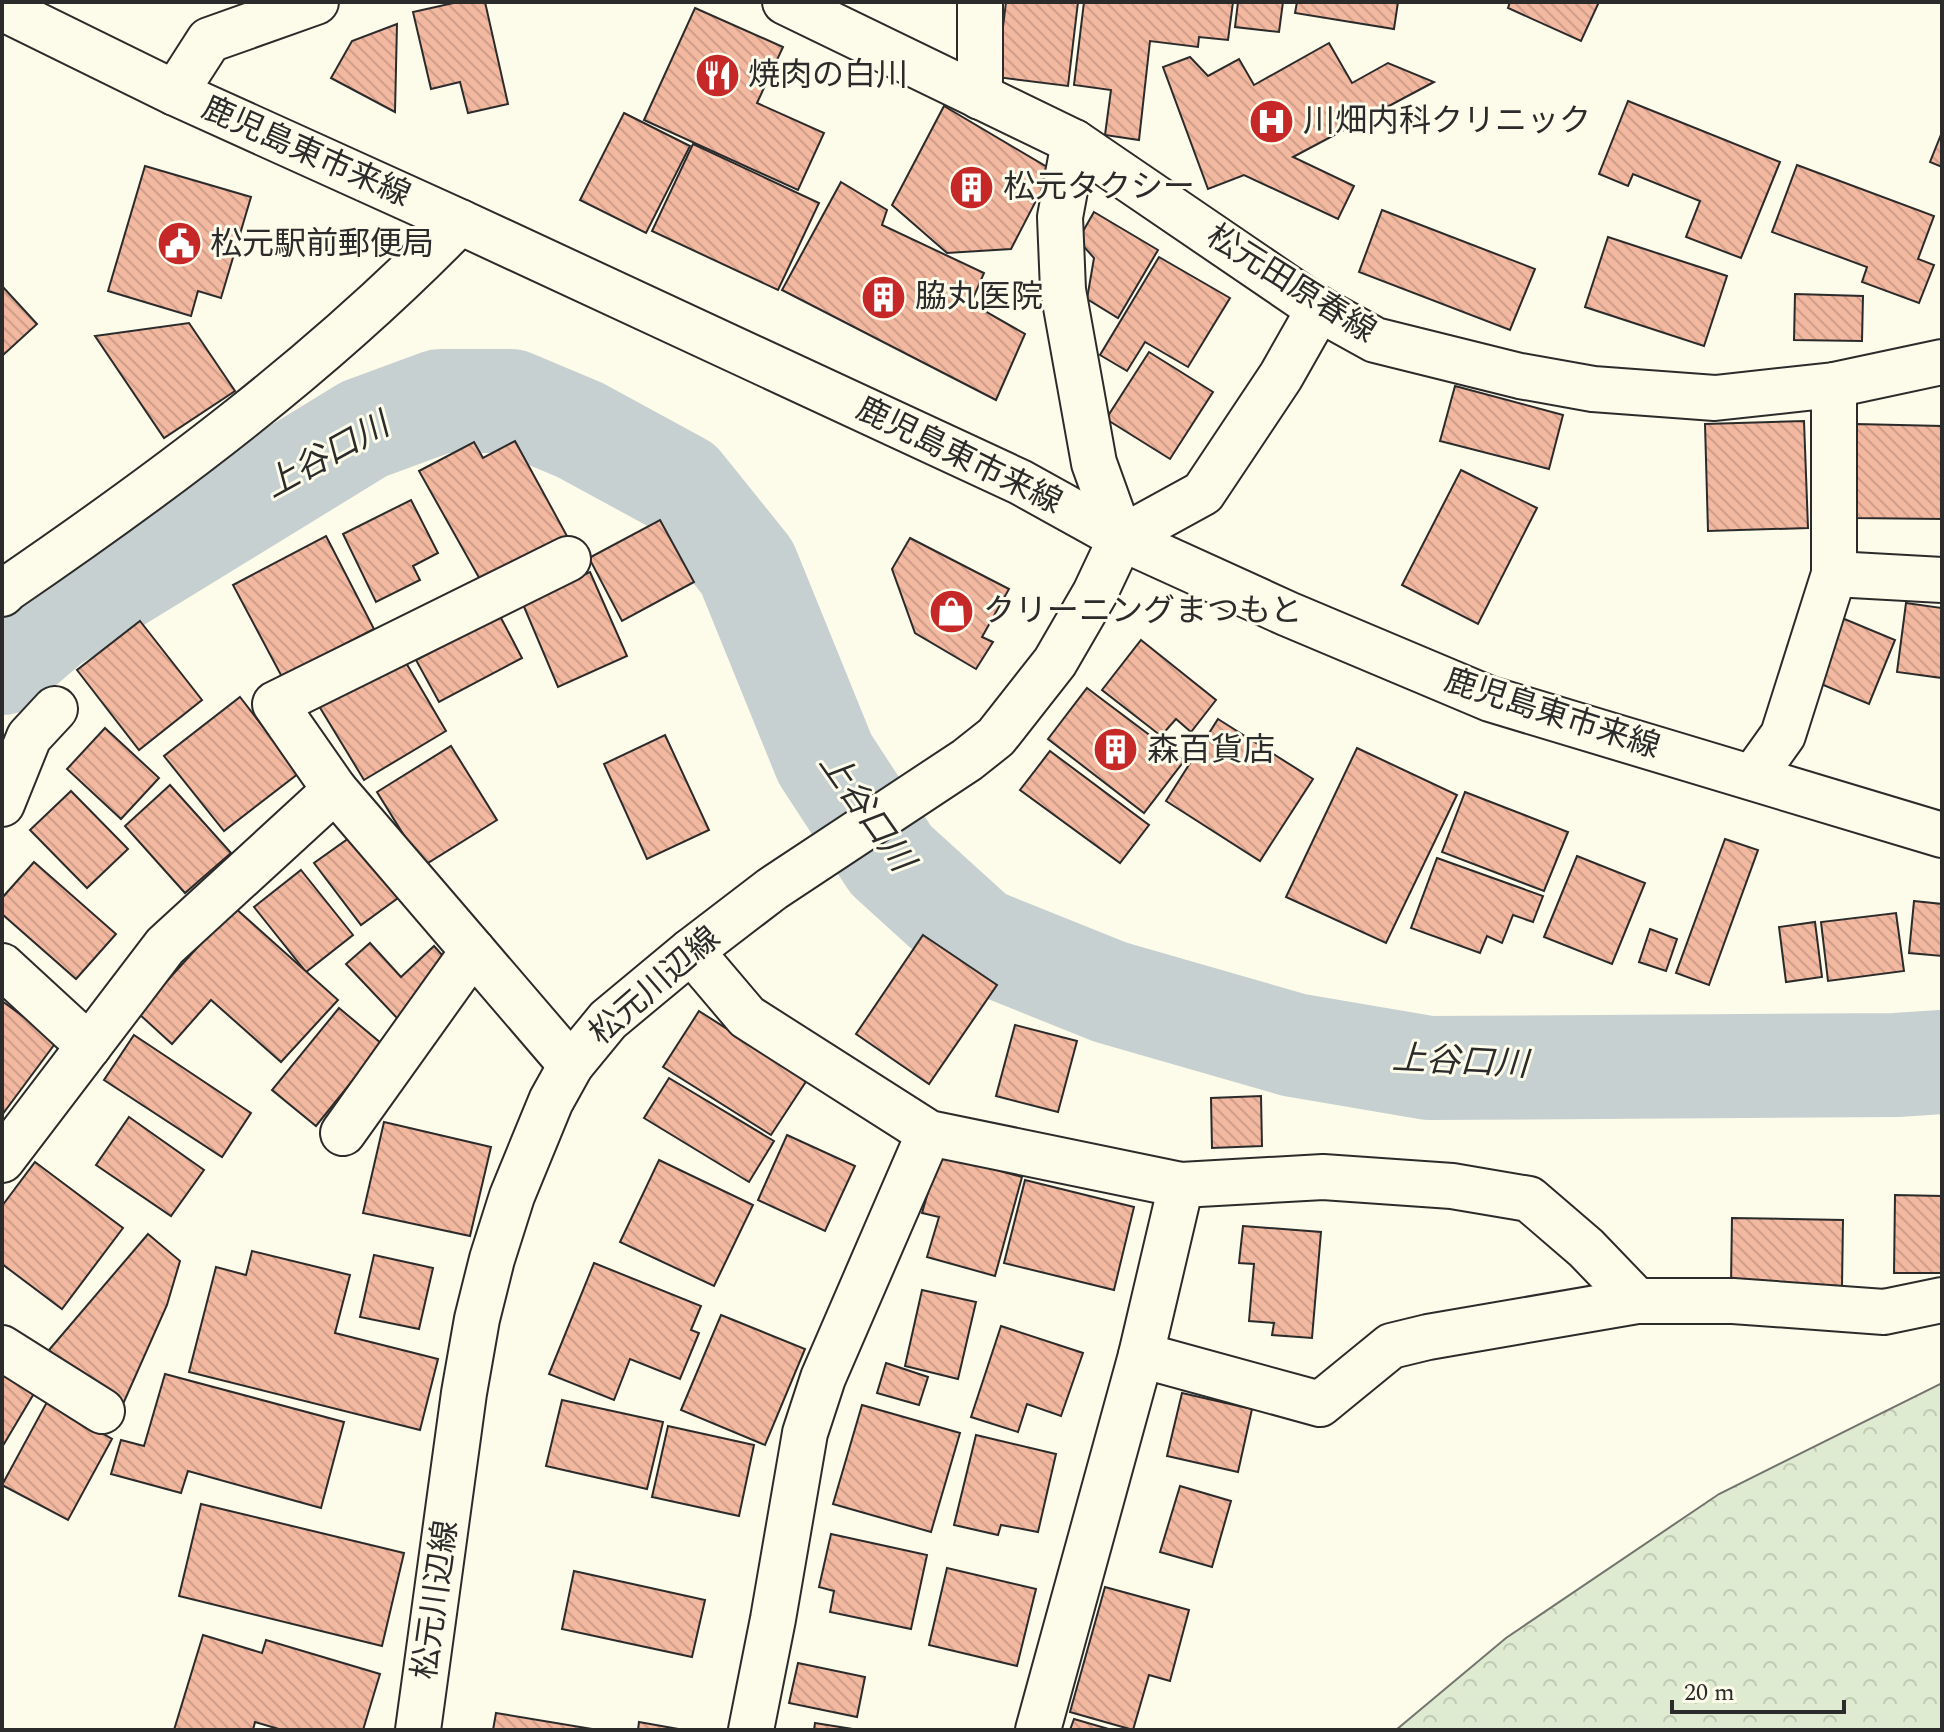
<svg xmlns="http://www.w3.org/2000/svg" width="1944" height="1732" font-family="Spectral,'Noto Sans JP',serif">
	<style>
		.forest { fill: url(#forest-crowns); stroke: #74746e; stroke-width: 2 }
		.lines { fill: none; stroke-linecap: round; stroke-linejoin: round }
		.river { stroke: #c7d0d0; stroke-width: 104 }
		.building { fill: url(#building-back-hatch); stroke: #2b2b2b; stroke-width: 2 }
		.minor-casing { stroke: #2b2b2b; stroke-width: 48 }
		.secondary-casing { stroke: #2b2b2b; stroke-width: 48 }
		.primary-casing { stroke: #2b2b2b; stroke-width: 48 }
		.minor { stroke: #fdfbea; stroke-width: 44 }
		.secondary { stroke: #fdfbea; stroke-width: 44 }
		.primary { stroke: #fdfbea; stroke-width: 44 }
		.labels { text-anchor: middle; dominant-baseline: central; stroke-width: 6; stroke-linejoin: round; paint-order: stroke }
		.poi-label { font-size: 32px; fill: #2b2b2b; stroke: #fdfbea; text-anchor: start }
		.street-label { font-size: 32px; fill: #2b2b2b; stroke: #fdfbea }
		.water-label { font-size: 34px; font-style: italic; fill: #2b2b2b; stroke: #fdfbea }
	</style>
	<defs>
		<pattern id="forest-crowns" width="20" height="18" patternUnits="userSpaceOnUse" patternTransform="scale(2)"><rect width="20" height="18" fill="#deebd1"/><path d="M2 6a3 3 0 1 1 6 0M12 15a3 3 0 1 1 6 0" fill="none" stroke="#bfcab4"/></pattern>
		<pattern id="building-back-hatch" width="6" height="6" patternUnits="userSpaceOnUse" patternTransform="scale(2)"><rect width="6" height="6" fill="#f2b8a0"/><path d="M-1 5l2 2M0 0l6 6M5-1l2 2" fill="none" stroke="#d09e8a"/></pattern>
	</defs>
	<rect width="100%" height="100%" fill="#fdfbea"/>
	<polygon class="forest" points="1942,1383 1942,1730 1396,1730 1506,1638 1719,1494"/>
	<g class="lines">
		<polyline class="river" points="2,663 51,621 364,429 440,401 511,401 580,430 681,485 747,567 825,759 891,860 978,939 1110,992 1294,1045 1429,1068 1896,1065 1942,1062"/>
	</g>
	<g class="building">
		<polygon points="458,2 485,2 508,104 468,113 460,82 431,89 413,12"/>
		<polygon points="1006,2 1078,2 1068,86 997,77"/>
		<polygon points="1084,2 1233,2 1228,40 1199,37 1198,47 1150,41 1139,140 1105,135 1111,90 1074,85"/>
		<polygon points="1238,2 1283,2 1279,32 1235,27"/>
		<polygon points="1297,2 1398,2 1394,29 1295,13"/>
		<polygon points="1510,2 1599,2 1581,41 1508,8"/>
		<polygon points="695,8 783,47 757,103 824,133 798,190 644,120"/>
		<polygon points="397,24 395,112 331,78 352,41"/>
		<polygon points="1329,43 1352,83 1388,63 1434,82 1293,157 1354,186 1338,219 1244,175 1208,189 1163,67 1190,57 1208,76 1239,59 1254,85"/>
		<polygon points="1628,101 1780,162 1741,258 1686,237 1700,201 1633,174 1628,186 1599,174"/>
		<polygon points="944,106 1052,170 1011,249 947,253 892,205"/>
		<polygon points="624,113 690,146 646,233 580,200"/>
		<polygon points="1942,132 1942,167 1930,162"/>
		<polygon points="693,144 819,203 778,290 652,231"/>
		<polygon points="1797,165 1934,216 1918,259 1934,265 1919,303 1862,282 1867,267 1772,232"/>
		<polygon points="145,166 251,197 221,298 198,291 191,316 108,291"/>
		<polygon points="841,182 887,210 882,225 984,273 971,303 1025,334 996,400 782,290"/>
		<polygon points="1382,210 1535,269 1510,330 1359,272"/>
		<polygon points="1094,212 1158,250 1118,318 1087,299 1094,258 1078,240"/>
		<polygon points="1608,237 1727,276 1704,346 1585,307"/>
		<polygon points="1159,257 1230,298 1188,367 1145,342 1127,371 1100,355"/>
		<polygon points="2,286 37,324 2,356"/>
		<polygon points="1795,294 1863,296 1862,341 1794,340"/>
		<polygon points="189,323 235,391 164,438 95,336"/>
		<polygon points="1149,352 1213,392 1170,459 1106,419"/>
		<polygon points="1455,386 1563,415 1549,469 1440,441"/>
		<polygon points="1804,421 1808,528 1708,531 1705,424"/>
		<polygon points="1856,424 1942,426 1942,519 1854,518"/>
		<polygon points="515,441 567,536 482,583 419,471 474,442 483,458"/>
		<polygon points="1461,470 1537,508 1478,624 1402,585"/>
		<polygon points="411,500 438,553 413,566 420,580 376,602 343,534"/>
		<polygon points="660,520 694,582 622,621 589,558"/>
		<polygon points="326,536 374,629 282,677 233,585"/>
		<polygon points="910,538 1009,589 982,637 993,642 976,669 915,633 892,569"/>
		<polygon points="590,572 627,656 558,687 522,602"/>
		<polygon points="1906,603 1942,608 1942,678 1897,672"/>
		<polygon points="500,616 522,658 439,702 416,660"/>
		<polygon points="1842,618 1895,640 1869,704 1816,682"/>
		<polygon points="140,621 202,700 139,750 77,670"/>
		<polygon points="1141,640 1216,700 1191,732 1176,719 1161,736 1102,690"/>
		<polygon points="402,656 446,731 364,780 319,706"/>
		<polygon points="1087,688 1184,761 1144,813 1048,739"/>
		<polygon points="240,697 299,773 224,831 164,756"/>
		<polygon points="1218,719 1313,779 1260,861 1166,801"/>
		<polygon points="105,728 159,778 121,819 67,769"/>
		<polygon points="665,735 709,830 647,859 604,764"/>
		<polygon points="451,746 497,820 423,866 377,792"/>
		<polygon points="1357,748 1457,795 1386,943 1286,897"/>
		<polygon points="1050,751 1149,825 1120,863 1020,790"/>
		<polygon points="170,785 231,853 185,893 125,826"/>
		<polygon points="71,791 128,849 87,888 30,830"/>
		<polygon points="1465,792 1568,832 1544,891 1442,852"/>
		<polygon points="352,836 398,898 361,925 314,863"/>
		<polygon points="1725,839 1758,850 1709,985 1676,973"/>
		<polygon points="1577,856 1645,883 1612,964 1544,937"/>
		<polygon points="1437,858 1543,896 1533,922 1513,915 1502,943 1487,936 1480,953 1411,928"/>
		<polygon points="34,862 116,934 76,979 2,914 2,898"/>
		<polygon points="301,870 353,935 306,972 254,907"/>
		<polygon points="1914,901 1942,904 1942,956 1909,953"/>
		<polygon points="234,907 338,1000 281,1062 211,1000 172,1044 138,1013"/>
		<polygon points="1896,913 1904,971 1828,981 1821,922"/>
		<polygon points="1815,922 1822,977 1786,982 1779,927"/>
		<polygon points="1650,929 1677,939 1666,971 1639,962"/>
		<polygon points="923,935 997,985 929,1084 856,1034"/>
		<polygon points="370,943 401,977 434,946 452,966 397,1018 346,964"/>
		<polygon points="2,1001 57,1041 2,1115"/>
		<polygon points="339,1008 382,1044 316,1126 272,1090"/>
		<polygon points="699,1011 807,1080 771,1135 663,1067"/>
		<polygon points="1015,1025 1077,1041 1058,1112 996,1096"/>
		<polygon points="134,1035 251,1113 222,1157 104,1080"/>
		<polygon points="669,1078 774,1141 749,1182 644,1118"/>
		<polygon points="1261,1096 1262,1146 1212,1148 1211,1098"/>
		<polygon points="129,1117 204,1170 171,1216 96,1165"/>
		<polygon points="384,1122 491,1147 470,1236 363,1213"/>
		<polygon points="787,1135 855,1166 825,1231 758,1200"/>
		<polygon points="939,1154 1022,1177 995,1276 927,1257 939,1217 922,1213"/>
		<polygon points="659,1160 753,1205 714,1286 620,1242"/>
		<polygon points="35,1162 123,1228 62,1309 2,1264 2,1206"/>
		<polygon points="1025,1180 1134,1207 1114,1290 1004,1263"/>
		<polygon points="1895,1195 1942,1196 1942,1273 1894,1273"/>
		<polygon points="1732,1218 1843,1220 1842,1286 1731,1284"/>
		<polygon points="1243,1226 1321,1232 1312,1338 1272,1335 1274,1323 1249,1321 1254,1264 1239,1263"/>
		<polygon points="148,1234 180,1261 167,1305 119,1413 49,1350"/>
		<polygon points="252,1251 350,1275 335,1333 438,1359 420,1430 189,1372 216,1267 246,1275"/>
		<polygon points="374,1255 433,1268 419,1329 360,1317"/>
		<polygon points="594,1263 701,1306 691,1330 699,1333 680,1379 630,1359 614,1400 549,1374"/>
		<polygon points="922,1290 976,1302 958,1379 905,1366"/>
		<polygon points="721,1315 805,1349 765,1445 681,1410"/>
		<polygon points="1001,1326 1083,1353 1061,1416 1027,1404 1018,1432 971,1417"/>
		<polygon points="886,1363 928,1377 919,1405 877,1393"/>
		<polygon points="2,1364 39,1385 4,1444 2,1443"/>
		<polygon points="165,1374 344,1422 321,1508 188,1471 181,1493 111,1474 121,1440 144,1446"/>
		<polygon points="1182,1393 1252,1409 1238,1472 1167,1456"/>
		<polygon points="562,1400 663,1422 647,1489 546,1466"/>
		<polygon points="47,1402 112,1439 68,1520 2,1485"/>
		<polygon points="862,1405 960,1433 931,1532 833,1504"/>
		<polygon points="668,1426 754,1445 739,1516 652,1497"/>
		<polygon points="976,1435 1056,1454 1038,1532 1001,1525 998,1535 954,1525"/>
		<polygon points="1180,1486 1231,1501 1212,1567 1160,1552"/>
		<polygon points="201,1504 404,1553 382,1646 179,1596"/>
		<polygon points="831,1534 927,1555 911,1629 830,1612 834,1591 819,1587"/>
		<polygon points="947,1568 1036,1589 1017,1666 929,1645"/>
		<polygon points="574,1571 705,1600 692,1657 562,1629"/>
		<polygon points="1105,1587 1189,1610 1170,1681 1149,1675 1133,1730 1070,1712"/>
		<polygon points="203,1635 262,1653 266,1640 380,1674 363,1730 282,1730 255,1722 253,1730 174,1730"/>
		<polygon points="798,1663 865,1677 857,1717 789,1703"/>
		<polygon points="496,1713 598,1730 493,1730"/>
		<polygon points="1074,1719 1112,1730 1070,1730"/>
		<polygon points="639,1722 684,1730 638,1730"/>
		<polygon points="815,1723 859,1730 814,1730"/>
	</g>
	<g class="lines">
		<defs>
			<g id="minor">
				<polyline points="785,2 1074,142 1319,309 1375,340 1520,376 1593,389 1715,398 1834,385 1942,362"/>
				<polyline points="980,2 980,97"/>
				<polyline points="175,93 209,40 316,2"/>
				<polyline points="1074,142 1060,217 1063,290 1094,463 1121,538 1203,493 1281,376 1319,309"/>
				<polyline points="1834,574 1942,580"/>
				<path d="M2 594 7 589C168 479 324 362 460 222"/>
				<polyline points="1753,777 1783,735 1834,574 1834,385"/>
				<polyline points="335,790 275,704 568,559"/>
				<polyline points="2,804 29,737 55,709"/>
				<polyline points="691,951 747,1017 929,1133 1181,1185 1323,1177 1452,1186 1529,1199 1586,1248 1637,1301"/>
				<polyline points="2,966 89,1046"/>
				<polyline points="343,1133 473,951"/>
				<polyline points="2,1160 165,946 335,790 571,1065"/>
				<polyline points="2,1348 102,1411"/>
				<polyline points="1141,1355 1320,1404 1391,1346 1428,1337 1637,1301 1733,1301 1884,1312 1942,1300"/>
				<polyline points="751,1730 773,1619 805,1433 823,1378 929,1133"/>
				<polyline points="1038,1730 1141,1355 1181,1185"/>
			</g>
			<polyline id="secondary" points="418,1730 464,1393 477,1319 492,1259 512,1196 551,1101 571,1065 608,1020 691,951 772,889 967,760 996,737 1055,662 1095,593 1121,538"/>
			<polyline id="primary" points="2,8 175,93 460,222 1020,482 1121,538 1288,614 1490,699 1942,835"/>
		</defs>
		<use href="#minor" class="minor-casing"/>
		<use href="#secondary" class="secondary-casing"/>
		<use href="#primary" class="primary-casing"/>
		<use href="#minor" class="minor"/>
		<use href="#secondary" class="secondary"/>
		<use href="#primary" class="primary"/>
	</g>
	<defs>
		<symbol id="restaurant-disc" viewBox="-11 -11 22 22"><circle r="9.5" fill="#c62828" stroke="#fdfbea"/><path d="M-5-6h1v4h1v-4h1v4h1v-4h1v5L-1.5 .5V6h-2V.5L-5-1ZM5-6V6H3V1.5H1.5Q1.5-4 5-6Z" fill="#fff"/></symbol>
		<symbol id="hospital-disc" viewBox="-11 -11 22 22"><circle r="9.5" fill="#c62828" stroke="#fdfbea"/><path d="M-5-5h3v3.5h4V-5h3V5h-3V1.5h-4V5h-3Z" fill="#fff"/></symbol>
		<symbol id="building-disc" viewBox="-11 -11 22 22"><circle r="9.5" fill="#c62828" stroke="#fdfbea"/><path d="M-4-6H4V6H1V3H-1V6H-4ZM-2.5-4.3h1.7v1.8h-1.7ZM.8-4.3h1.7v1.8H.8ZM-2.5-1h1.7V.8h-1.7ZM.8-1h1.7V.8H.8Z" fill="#fff"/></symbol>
		<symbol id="civic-disc" viewBox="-11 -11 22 22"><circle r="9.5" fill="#c62828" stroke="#fdfbea"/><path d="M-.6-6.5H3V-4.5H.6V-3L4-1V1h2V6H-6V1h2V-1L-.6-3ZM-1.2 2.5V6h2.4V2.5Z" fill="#fff"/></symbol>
		<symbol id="shop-disc" viewBox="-11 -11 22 22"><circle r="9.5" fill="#c62828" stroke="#fdfbea"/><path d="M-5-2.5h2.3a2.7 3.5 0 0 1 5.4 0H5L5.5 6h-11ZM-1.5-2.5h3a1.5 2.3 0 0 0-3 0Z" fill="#fff"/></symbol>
	</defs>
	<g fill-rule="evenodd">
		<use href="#restaurant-disc" x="692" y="50" width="51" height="51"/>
		<use href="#hospital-disc" x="1246" y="96" width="51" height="51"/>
		<use href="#building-disc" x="946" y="162" width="51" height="51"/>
		<use href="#civic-disc" x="154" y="218" width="51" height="51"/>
		<use href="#building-disc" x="858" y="272" width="51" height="51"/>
		<use href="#shop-disc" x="926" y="586" width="51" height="51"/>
		<use href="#building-disc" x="1090" y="724" width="51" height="51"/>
	</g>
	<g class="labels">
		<g class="poi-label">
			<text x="748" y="75">焼肉の白川</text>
			<text x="1303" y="121">川畑内科クリニック</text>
			<text x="1003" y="187">松元タクシー</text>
			<text x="210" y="244">松元駅前郵便局</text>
			<text x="915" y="297">脇丸医院</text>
			<text x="983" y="611">クリーニングまつもと</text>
			<text x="1147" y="750">森百貨店</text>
		</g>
		<g class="street-label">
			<text transform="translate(306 152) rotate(24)">鹿児島東市来線</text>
			<text transform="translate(1291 284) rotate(32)">松元田原春線</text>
			<text transform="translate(959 456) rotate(26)">鹿児島東市来線</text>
			<text transform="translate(1552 714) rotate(18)">鹿児島東市来線</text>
			<text transform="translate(655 986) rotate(-41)">松元川辺線</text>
			<text transform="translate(436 1600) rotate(-82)">松元川辺線</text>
		</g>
		<g class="water-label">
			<text transform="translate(327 456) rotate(-29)">上谷口川</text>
			<text transform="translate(866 812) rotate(55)">上谷口川</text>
			<text transform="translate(1460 1062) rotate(3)">上谷口川</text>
		</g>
	</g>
	<rect width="1944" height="1732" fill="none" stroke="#2b2b2b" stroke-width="8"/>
	<path d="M1672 1700v12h172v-12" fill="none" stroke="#2b2b2b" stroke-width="4"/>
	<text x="1684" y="1700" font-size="24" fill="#2b2b2b" stroke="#fdfbea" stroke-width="6" paint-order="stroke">20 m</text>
</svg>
